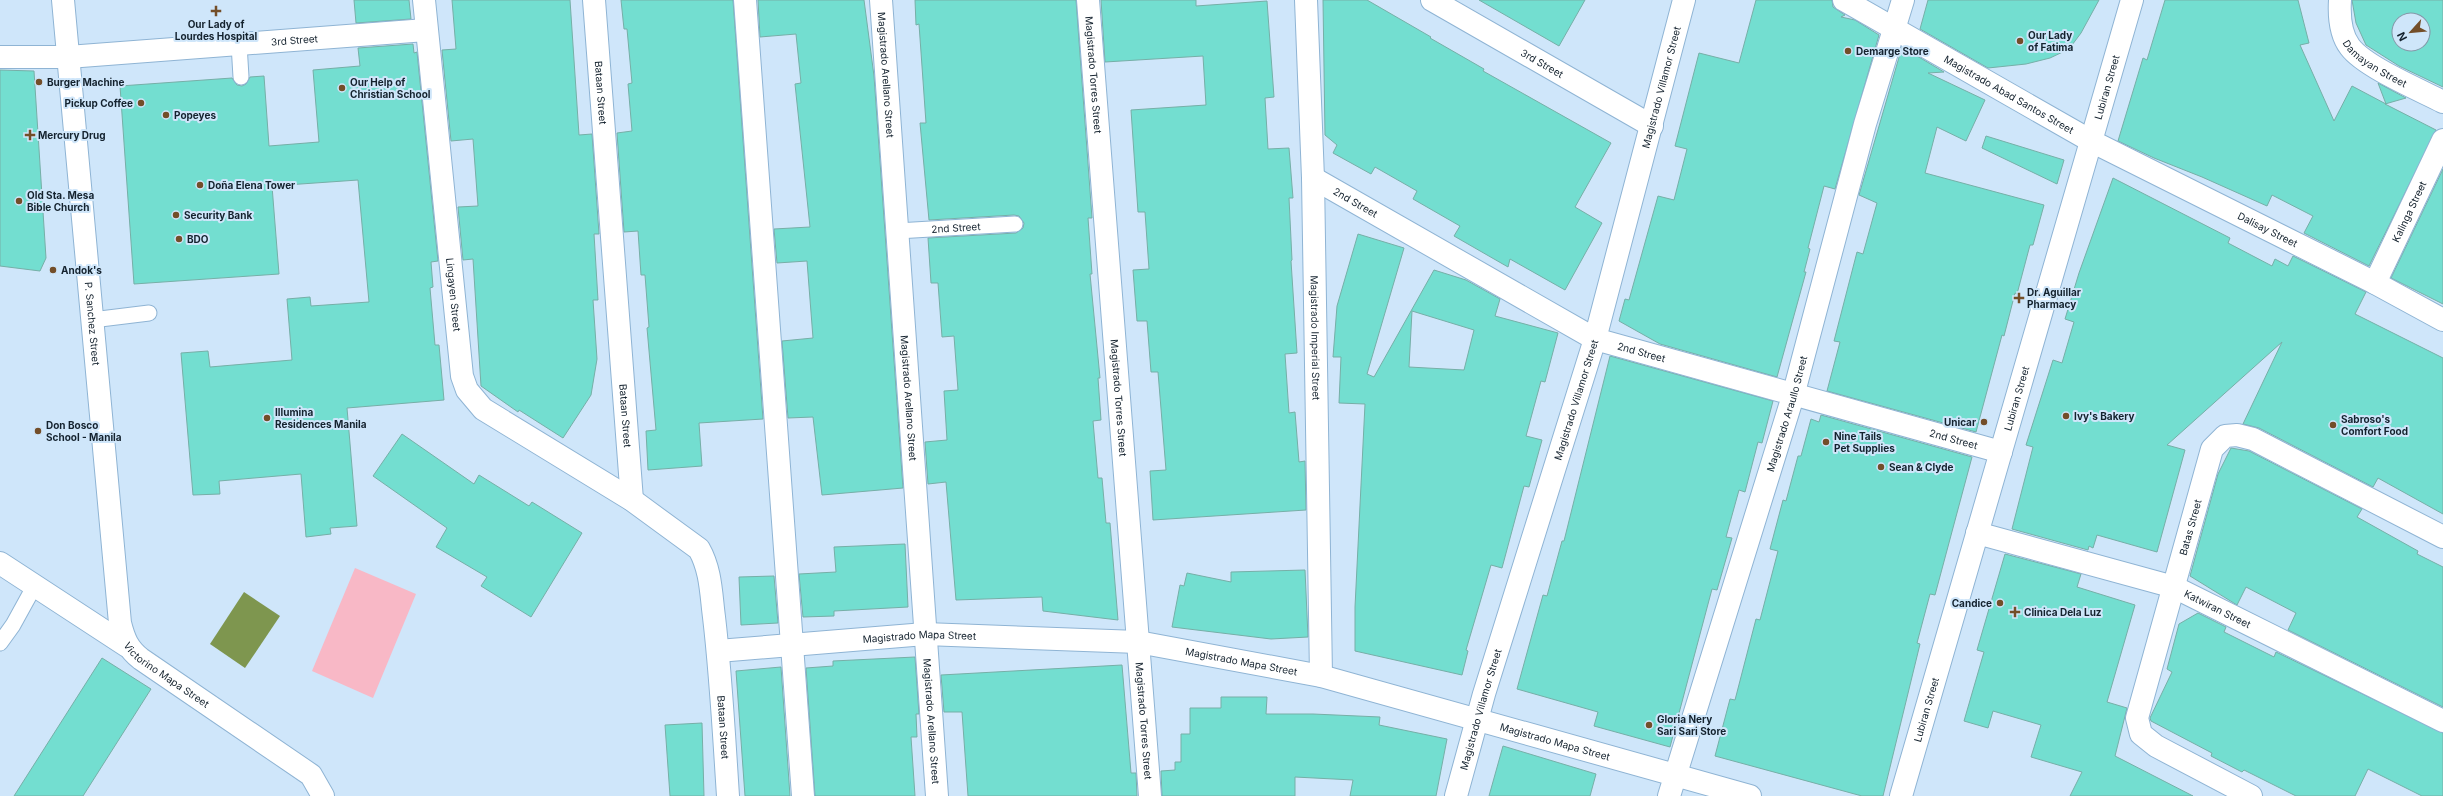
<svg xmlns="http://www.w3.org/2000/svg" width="2443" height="796" font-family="Inter,sans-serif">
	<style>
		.green { fill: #f8b8c6 }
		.water { fill: #7e964f }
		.building { fill: #73ded0; stroke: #76afa7; fill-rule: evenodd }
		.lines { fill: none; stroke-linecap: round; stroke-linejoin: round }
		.service-casing { stroke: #8fb4d4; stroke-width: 17 }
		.pedestrian-casing { stroke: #8fb4d4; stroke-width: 24 }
		.minor-casing { stroke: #8fb4d4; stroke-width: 24 }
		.secondary-casing { stroke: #8fb4d4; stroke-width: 24 }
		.primary-casing { stroke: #8fb4d4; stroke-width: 24 }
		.service { stroke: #fff; stroke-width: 15 }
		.pedestrian { stroke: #fff; stroke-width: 22 }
		.minor { stroke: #fff; stroke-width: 22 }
		.secondary { stroke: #fff; stroke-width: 22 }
		.primary { stroke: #fff; stroke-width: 22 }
		.poi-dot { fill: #734e29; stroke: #cfe6fa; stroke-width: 1.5 }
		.labels { text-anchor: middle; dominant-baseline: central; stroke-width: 4; stroke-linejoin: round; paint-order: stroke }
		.poi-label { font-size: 10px; font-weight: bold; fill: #14222e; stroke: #cfe6fa; text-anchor: start }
		.street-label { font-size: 10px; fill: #14222e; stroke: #cfe6fa }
	</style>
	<rect width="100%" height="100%" fill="#cfe6fa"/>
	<polygon class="green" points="355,568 416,594 373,698 312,671"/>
	<polygon class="water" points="244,592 280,616 245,668 210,644"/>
	<g class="building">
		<polygon points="354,0 409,0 411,19 356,23"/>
		<polygon points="452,0 570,0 579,135 592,134 599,234 594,234 598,300 593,300 597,359 591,395 563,438 519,410 518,412 481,386 473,259 463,260 458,207 478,206 473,139 451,141 442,50 456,49"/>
		<polygon points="621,0 733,0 763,419 699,423 702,466 648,470 646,431 656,430 647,328 649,327 645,275 641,275 638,231 624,232 617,133 632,131 628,84 632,83 627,29 624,29"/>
		<polygon points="758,0 864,0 874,76 903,488 822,495 813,417 788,418 782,341 813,338 807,261 777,263 774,229 810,227 795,84 801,83 796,34 760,37"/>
		<polygon points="915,0 1076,0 1092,218 1088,218 1092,274 1090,274 1100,378 1098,378 1101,420 1093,421 1098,478 1102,478 1106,523 1110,523 1118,620 1043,611 1042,597 956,600 946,482 928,484 925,442 947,440 944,391 958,390 954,336 942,337 938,283 931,283 928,238 1016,233 1023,228 1024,223 1019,216 1014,215 929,220 920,123 926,123 919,24 916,25"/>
		<polygon points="1101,0 1196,0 1196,6 1267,1 1274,97 1265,98 1268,149 1289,148 1293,198 1289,198 1292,260 1291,261 1297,353 1285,354 1289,413 1295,412 1299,462 1305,461 1306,510 1153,520 1150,471 1166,470 1158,372 1151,372 1147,321 1137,321 1133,270 1149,269 1145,212 1138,212 1131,110 1206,105 1203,56 1105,62"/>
		<polygon points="1323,0 1367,0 1431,37 1430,38 1484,69 1483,71 1611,143 1575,207 1602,223 1565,290 1510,259 1508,267 1454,236 1460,226 1413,199 1417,191 1375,167 1371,174 1333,153 1337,145 1325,135"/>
		<polygon points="1479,0 1585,0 1559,46"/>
		<polygon points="1756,0 1832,0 1833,7 1845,15 1841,17 1855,20 1879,35 1835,189 1824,186 1808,248 1810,249 1804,272 1806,272 1777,377 1660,344 1619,321 1625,299 1629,300 1658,196 1674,200 1687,149 1675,146 1699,53 1739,63"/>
		<polygon points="1928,0 2099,0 2081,33 2069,49 2050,58 2026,64 1988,68 1920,29"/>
		<polygon points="2165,0 2298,0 2309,43 2300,45 2334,121 2352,86 2386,104 2378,83 2406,98 2385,104 2436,130 2369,266 2304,233 2313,216 2272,195 2267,206 2202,177 2154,158 2118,141 2143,58 2147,60"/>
		<path d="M2352 0H2443V87L2399 66 2366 45 2356 23ZM2399 20H2423V44H2399Z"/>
		<polygon points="413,44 414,53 417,52 438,261 431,262 433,287 430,288 435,345 439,345 444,400 347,408 357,526 330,528 331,534 306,537 301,474 219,481 220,494 193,495 181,353 208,351 210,367 292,360 287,299 310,297 311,306 369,302 358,180 272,186 279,274 134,284 120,86 232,78 237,85 242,86 246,84 250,77 264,76 269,146 319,142 313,70 360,66 358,48"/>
		<polygon points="1902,47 1944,72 1928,73 1985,100 1966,141 1937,127 1925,173 2044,205 2033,245 2030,245 2017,294 2015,293 2004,336 2002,335 1976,432 1827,391 1840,342 1834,341 1857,252 1863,254 1877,203 1859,195"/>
		<polygon points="0,70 34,71 46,258 40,271 0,266"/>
		<polygon points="1986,136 2064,160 2057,184 1982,148"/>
		<polygon points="2443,169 2443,304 2391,278"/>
		<polygon points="2113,178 2230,238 2228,243 2272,266 2275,259 2288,266 2293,256 2366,292 2355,314 2443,358 2443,514 2378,478 2373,487 2259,428 2243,424 2282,342 2167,445 2185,450 2157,552 2097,535 2093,548 2089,546 2088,550 2012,529 2033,447 2026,445 2053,360 2062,363 2074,322 2065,319 2079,273"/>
		<path d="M1358 234 1404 248 1367 374 1374 377 1434 270 1466 280 1500 299 1495 316 1558 333 1545 382 1541 381 1526 436 1542 440 1529 487 1524 486 1502 568 1491 565 1466 650 1468 651 1462 675 1355 651V607L1365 404 1339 403 1341 357H1333L1337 306ZM1412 311 1474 330 1464 370 1409 367Z"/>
		<polygon points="1610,356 1773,401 1762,443 1758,442 1745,492 1739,490 1726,537 1732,538 1717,590 1712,589 1670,747 1594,726 1598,712 1517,689 1543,595 1547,596 1562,541 1564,541"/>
		<polygon points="1821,415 1972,457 1935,595 1930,594 1917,643 1920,644 1883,796 1862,796 1715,756 1730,699 1735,700 1756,619 1760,620 1778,551 1770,549 1783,500 1786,501 1798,456 1801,456 1811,419 1819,422"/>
		<polygon points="402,434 474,484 479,475 529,506 532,502 582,533 531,617 481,586 487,577 436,547 447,528 373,476"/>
		<polygon points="2231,448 2249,451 2362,509 2357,517 2418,551 2417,554 2443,567 2443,707 2288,630 2296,613 2246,587 2237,605 2190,576 2218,474"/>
		<polygon points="905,544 908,607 834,611 834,616 803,617 799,574 836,572 834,547"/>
		<polygon points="2005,554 2081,574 2077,587 2135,605 2107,702 2127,708 2115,756 2193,796 2070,796 2082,772 2031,757 2041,725 1993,711 1988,728 1964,721 1984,652 1977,650"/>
		<polygon points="1305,570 1308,637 1271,639 1172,627 1180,585 1184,586 1187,573 1231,582 1231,572"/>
		<polygon points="774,576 778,623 741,625 739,577"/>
		<polygon points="2198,613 2226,627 2224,632 2274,657 2276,652 2443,733 2443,796 2422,796 2368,769 2355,796 2296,796 2244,770 2242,772 2211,756 2212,753 2151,721 2150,718 2172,672 2167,669 2179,624"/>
		<polygon points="915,657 919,714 916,714 917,737 911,737 915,796 815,796 806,668 833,666 833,661"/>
		<polygon points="102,658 151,689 83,796 14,796"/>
		<polygon points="1122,665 1131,773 1136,773 1137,796 968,796 962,712 944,712 941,675"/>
		<polygon points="781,667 790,796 745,796 736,671"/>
		<polygon points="1221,697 1267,697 1266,714 1313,714 1380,717 1379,725 1447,739 1436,796 1350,796 1353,780 1295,777 1295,796 1162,796 1161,771 1175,770 1175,762 1181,762 1181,734 1190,734 1190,708 1221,708"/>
		<polygon points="702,723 704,796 670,796 665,725"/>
		<polygon points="1503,746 1596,774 1590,796 1489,796"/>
	</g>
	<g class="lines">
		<defs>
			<g id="service">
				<polyline points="239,44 241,77"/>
				<path id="s1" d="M897 231 1015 224"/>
				<polyline points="92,320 149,313"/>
				<polyline points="0,643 13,625 35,585"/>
			</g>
			<polyline id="pedestrian" points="745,0 803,796"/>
			<g id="minor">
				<path id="s2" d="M424 0 462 376 467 390 483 409 632 500 699 549C711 570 711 594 714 617 721 676 724 736 728 796"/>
				<path id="s3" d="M594 0 632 500"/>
				<path id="s4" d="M881 0 937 796"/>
				<path id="s5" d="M1088 0 1150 796"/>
				<path id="s6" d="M1306 0 1313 178 1321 676"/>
				<path id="s7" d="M1432 0 1652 126"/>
				<path id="s8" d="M1844 0 2091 141 2375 283 2443 320"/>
				<path id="s9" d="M2340 0C2339 16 2340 34 2350 47 2365 67 2420 90 2443 102"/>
				<path id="s10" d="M0 57H68L426 30"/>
				<path id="s11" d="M1313 178 1595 339 2001 452"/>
				<path id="s12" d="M2375 283 2443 140"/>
				<path id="s13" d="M1977 533 2174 587 2443 721"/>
				<polyline points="0,563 127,646"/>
				<path id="s14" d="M718 651 925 634 1138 642 1321 676 1750 796"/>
				<path id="s15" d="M1456 796 1484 694 1595 339 1684 0"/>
				<path id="s16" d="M1669 796 1793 396 1865 124 1903 0"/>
				<path id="s17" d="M2251 796 2156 746 2141 734 2137 718 2212 449 2225 436 2237 435 2253 439 2443 537"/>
			</g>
			<g id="secondary">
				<path id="s18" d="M1901 796 2132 0"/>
			</g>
			<g id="primary">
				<path id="s19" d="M63 0 120 623C124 639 128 649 141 659L311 775 323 796"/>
			</g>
		</defs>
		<use href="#service" class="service-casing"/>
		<use href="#pedestrian" class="pedestrian-casing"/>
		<use href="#minor" class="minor-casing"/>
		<use href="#secondary" class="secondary-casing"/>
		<use href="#primary" class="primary-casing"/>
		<use href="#service" class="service"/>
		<use href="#pedestrian" class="pedestrian"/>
		<use href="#minor" class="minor"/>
		<use href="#secondary" class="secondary"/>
		<use href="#primary" class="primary"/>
	</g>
	<g class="poi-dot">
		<path d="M214 5h4v4h4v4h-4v4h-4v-4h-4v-4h4z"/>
		<circle cx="2020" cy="41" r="4"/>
		<circle cx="1848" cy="51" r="4"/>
		<circle cx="39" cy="82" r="4"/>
		<circle cx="342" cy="88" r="4"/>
		<circle cx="141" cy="103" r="4"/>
		<circle cx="166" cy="115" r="4"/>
		<path d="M28 129h4v4h4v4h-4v4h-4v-4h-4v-4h4z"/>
		<circle cx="200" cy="185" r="4"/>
		<circle cx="19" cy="201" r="4"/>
		<circle cx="176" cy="215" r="4"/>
		<circle cx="179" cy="239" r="4"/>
		<circle cx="53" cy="270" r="4"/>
		<path d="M2017 292h4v4h4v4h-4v4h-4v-4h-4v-4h4z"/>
		<circle cx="2066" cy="416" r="4"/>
		<circle cx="267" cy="418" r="4"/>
		<circle cx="1984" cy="422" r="4"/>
		<circle cx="2333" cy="425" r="4"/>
		<circle cx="38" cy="431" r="4"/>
		<circle cx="1826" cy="442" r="4"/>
		<circle cx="1881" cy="467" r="4"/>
		<circle cx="2000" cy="603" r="4"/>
		<path d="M2013 606h4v4h4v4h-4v4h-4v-4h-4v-4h4z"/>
		<circle cx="1649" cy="725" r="4"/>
	</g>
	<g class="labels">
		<g class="poi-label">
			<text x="216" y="24" text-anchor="middle">Our Lady of<tspan x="216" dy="12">Lourdes Hospital</tspan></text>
			<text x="2028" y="35">Our Lady<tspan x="2028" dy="12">of Fatima</tspan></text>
			<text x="1856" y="51">Demarge Store</text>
			<text x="47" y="82">Burger Machine</text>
			<text x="350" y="82">Our Help of<tspan x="350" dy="12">Christian School</tspan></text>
			<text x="133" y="103" text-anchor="end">Pickup Coffee</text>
			<text x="174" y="115">Popeyes</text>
			<text x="38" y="135">Mercury Drug</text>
			<text x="208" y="185">Doña Elena Tower</text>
			<text x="27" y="195">Old Sta. Mesa<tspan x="27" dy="12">Bible Church</tspan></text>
			<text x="184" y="215">Security Bank</text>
			<text x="187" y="239">BDO</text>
			<text x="61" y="270">Andok's</text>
			<text x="2027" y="292">Dr. Aguillar<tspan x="2027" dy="12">Pharmacy</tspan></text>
			<text x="275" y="412">Illumina<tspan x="275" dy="12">Residences Manila</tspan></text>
			<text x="2074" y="416">Ivy's Bakery</text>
			<text x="2341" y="419">Sabroso's<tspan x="2341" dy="12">Comfort Food</tspan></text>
			<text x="1976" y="422" text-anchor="end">Unicar</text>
			<text x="46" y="425">Don Bosco<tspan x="46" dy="12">School - Manila</tspan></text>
			<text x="1834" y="436">Nine Tails<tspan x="1834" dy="12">Pet Supplies</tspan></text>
			<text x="1889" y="467">Sean &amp; Clyde</text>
			<text x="1992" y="603" text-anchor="end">Candice</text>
			<text x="2024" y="612">Clinica Dela Luz</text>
			<text x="1657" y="719">Gloria Nery<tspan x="1657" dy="12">Sari Sari Store</tspan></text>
		</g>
		<g class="street-label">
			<text stroke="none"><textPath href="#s10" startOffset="295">3rd Street</textPath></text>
			<text stroke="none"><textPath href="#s9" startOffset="79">Damayan Street</textPath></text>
			<text stroke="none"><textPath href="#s7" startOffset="127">3rd Street</textPath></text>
			<text stroke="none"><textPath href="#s4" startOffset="75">Magistrado Arellano Street</textPath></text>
			<text stroke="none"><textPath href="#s5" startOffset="75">Magistrado Torres Street</textPath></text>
			<text stroke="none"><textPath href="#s15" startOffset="738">Magistrado Villamor Street</textPath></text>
			<text stroke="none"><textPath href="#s18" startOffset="738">Lubiran Street</textPath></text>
			<text stroke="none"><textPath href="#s3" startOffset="93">Bataan Street</textPath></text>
			<text stroke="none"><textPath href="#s8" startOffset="190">Magistrado Abad Santos Street</textPath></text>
			<text stroke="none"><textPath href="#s11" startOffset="49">2nd Street</textPath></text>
			<text stroke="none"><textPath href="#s12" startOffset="79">Kalinga Street</textPath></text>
			<text stroke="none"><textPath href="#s1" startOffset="59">2nd Street</textPath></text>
			<text stroke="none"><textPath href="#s8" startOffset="482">Dalisay Street</textPath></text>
			<text stroke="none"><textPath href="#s2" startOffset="296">Lingayen Street</textPath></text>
			<text stroke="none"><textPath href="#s19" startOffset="325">P. Sanchez Street</textPath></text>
			<text stroke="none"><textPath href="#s6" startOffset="338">Magistrado Imperial Street</textPath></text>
			<text stroke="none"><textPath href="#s11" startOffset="373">2nd Street</textPath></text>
			<text stroke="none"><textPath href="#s4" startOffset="399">Magistrado Arellano Street</textPath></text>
			<text stroke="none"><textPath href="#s5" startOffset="399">Magistrado Torres Street</textPath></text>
			<text stroke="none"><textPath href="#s18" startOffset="414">Lubiran Street</textPath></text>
			<text stroke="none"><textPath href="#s15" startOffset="414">Magistrado Villamor Street</textPath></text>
			<text stroke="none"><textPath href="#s16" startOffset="400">Magistrado Araullo Street</textPath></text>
			<text stroke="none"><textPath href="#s3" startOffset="417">Bataan Street</textPath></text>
			<text stroke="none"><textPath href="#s11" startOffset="697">2nd Street</textPath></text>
			<text stroke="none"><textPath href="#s17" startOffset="341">Batas Street</textPath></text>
			<text stroke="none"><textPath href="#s13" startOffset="253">Katwiran Street</textPath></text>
			<text stroke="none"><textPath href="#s14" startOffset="202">Magistrado Mapa Street</textPath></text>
			<text stroke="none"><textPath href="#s14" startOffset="526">Magistrado Mapa Street</textPath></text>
			<text stroke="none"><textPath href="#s19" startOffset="698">Victorino Mapa Street</textPath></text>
			<text stroke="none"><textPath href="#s15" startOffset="90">Magistrado Villamor Street</textPath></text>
			<text stroke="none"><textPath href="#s18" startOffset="90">Lubiran Street</textPath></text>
			<text stroke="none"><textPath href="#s4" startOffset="723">Magistrado Arellano Street</textPath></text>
			<text stroke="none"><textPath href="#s5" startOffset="723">Magistrado Torres Street</textPath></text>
			<text stroke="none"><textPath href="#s2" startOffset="856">Bataan Street</textPath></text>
			<text stroke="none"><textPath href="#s14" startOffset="850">Magistrado Mapa Street</textPath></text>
		</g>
	</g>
	<g transform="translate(2411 32) rotate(243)"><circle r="19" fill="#cfe6fa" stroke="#8498a8"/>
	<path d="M0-3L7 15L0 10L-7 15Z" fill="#734e29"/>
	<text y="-6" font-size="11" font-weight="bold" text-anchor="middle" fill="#14222e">N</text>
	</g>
</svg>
